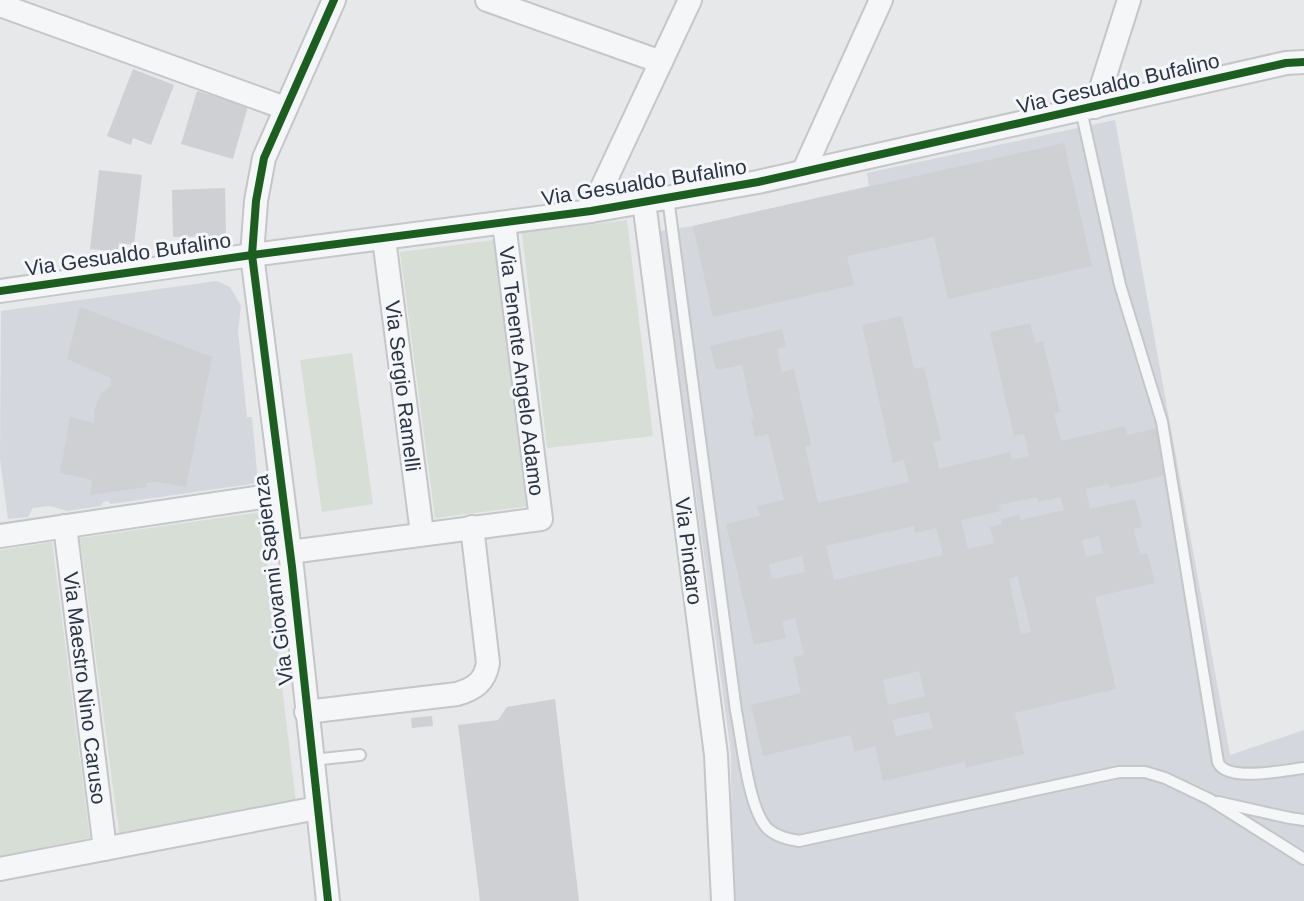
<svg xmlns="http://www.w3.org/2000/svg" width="1304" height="901" font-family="Arial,sans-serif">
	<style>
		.built { fill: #d4d7dd }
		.green { fill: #d6ded6 }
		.building { fill: #ced0d3; fill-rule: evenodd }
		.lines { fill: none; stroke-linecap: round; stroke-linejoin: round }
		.lane-casing { stroke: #c4c6c8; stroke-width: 14 }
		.street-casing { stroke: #c4c6c8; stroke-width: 26 }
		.lane { stroke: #f5f6f7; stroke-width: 10 }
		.street { stroke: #f5f6f7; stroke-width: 22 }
		.cycleway-casing { stroke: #f4f6f9; stroke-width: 11 }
		.cycleway { stroke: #1b5e20; stroke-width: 8 }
		.labels { text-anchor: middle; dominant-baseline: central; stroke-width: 6; stroke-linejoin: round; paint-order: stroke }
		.street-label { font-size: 21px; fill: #2b3445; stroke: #f4f6f9 }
	</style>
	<rect width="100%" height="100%" fill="#e6e8ea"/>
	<g class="built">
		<polygon points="1115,120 1230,755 1304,730 1304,901 732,901 731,753 660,231 693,226 869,186 867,173"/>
		<polygon points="217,281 230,287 241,306 238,331 247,417 252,417 258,483 111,504 108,501 103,502 101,506 67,511 50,506 33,508 28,517 8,519 0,459 1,311"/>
	</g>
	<g class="green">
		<polygon points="627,220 653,436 547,448 522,233"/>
		<polygon points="494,240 529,506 435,518 400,252"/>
		<polygon points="352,353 373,504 322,512 300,360"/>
		<polygon points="261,512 296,803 119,833 80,538"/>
		<polygon points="52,542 90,838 0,856 0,550"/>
	</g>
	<g class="building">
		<polygon points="133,69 174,85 151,145 133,138 131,145 107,136"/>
		<polygon points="197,91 248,106 233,159 181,144"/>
		<polygon points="1064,143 1092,266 948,299 934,237 847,256 854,285 713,317 693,226"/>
		<polygon points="99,170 142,175 134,245 119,243 118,252 90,249"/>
		<polygon points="225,188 226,236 173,237 172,190"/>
		<polygon points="80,307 212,357 186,487 157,482 146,483 146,487 90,495 92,480 60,473 70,417 94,423 94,410 102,392 111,386 111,378 67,359"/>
		<path d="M902 316 914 369 924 367 941 440 933 442 939 469 1010 452 1012 460 1029 456 1024 434 1014 436 990 332 1030 323 1035 343 1043 341 1060 412 1054 413 1061 441 1125 426 1127 435 1157 428 1168 475 1110 488 1109 484 1086 489 1090 509 1135 499 1142 527 1134 529 1140 555 1147 553 1155 583 1095 597 1116 689 1015 713 1024 754 966 768 965 762 883 781 875 746 854 752 850 735 763 756 751 705 801 693 793 657 804 655 795 618 782 621 786 638 754 645 726 524 760 516 757 506 784 500 768 434 755 437 751 419H754L742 365 716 370 710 346 782 329 786 347 777 349 782 372 794 369 811 445 805 446 818 503 909 482 904 460 893 463 862 325ZM1037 497 1039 502 1060 497 1064 510 1021 520 1019 515 1001 519 1002 524 990 527 994 543 968 549 961 520 1001 511 999 505ZM914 526 915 533 936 528 943 555 834 580 826 546ZM1099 536 1103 553 1086 557 1082 540ZM802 556 805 572 772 579 769 564ZM1018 576 1031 632 1021 634 1009 579ZM919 671 925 696 888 705 883 680ZM929 712 933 728 896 736 892 720Z"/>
		<polygon points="555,699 579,901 480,901 458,725 498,720 507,707"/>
		<polygon points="432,716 433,726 412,728 411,718"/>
	</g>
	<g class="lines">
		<defs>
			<g id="lane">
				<path d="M1081 110 1120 285 1162 422 1218 762C1226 783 1285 770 1304 768"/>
				<path d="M668 198 736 711C742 739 748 810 768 829 777 837 788 839 799 841L1119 772H1145L1165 778 1209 799 1304 859"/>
				<polyline points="312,760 360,755"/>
				<polyline points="1218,802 1290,818 1304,820"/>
			</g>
			<g id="street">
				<polyline points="487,0 661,62"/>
				<polyline points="0,5 285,108"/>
				<polyline points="1095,107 1129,0"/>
				<polyline points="803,172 881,0"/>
				<polyline points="644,202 716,755 723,901"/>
				<polyline points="591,211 690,0"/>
				<polyline points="384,239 422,533"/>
				<polyline points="0,291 252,255 591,211 758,182 1286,63 1304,62"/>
				<polyline points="65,526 105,849"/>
				<polyline points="0,536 282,494"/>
				<polyline points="290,552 541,519 504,223"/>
				<path d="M306 712 457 694C474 689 485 682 488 663L472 527"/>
				<polyline points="0,869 317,808"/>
				<polyline points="328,901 292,567 252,255 256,201 264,158 334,0"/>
			</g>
		</defs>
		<use href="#lane" class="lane-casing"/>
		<use href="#street" class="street-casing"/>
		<use href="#lane" class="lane"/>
		<use href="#street" class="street"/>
		<defs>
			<g id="cycleway">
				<polyline points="0,291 252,255 591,211 758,182 1286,63 1304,62"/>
				<polyline points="328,901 292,567 252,255 256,201 264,158 334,0"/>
			</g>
		</defs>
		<use href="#cycleway" class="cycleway-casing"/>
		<use href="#cycleway" class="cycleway"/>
	</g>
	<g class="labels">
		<g class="street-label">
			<text transform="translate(1118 83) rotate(-13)">Via Gesualdo Bufalino</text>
			<text transform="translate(644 182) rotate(-9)">Via Gesualdo Bufalino</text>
			<text transform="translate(128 254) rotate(-8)">Via Gesualdo Bufalino</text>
			<text transform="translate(522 371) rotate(83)">Via Tenente Angelo Adamo</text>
			<text transform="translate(403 386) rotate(83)">Via Sergio Ramelli</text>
			<text transform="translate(689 551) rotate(83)">Via Pindaro</text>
			<text transform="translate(273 580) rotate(-97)">Via Giovanni Sapienza</text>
			<text transform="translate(85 688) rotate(83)">Via Maestro Nino Caruso</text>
		</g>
	</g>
</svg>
